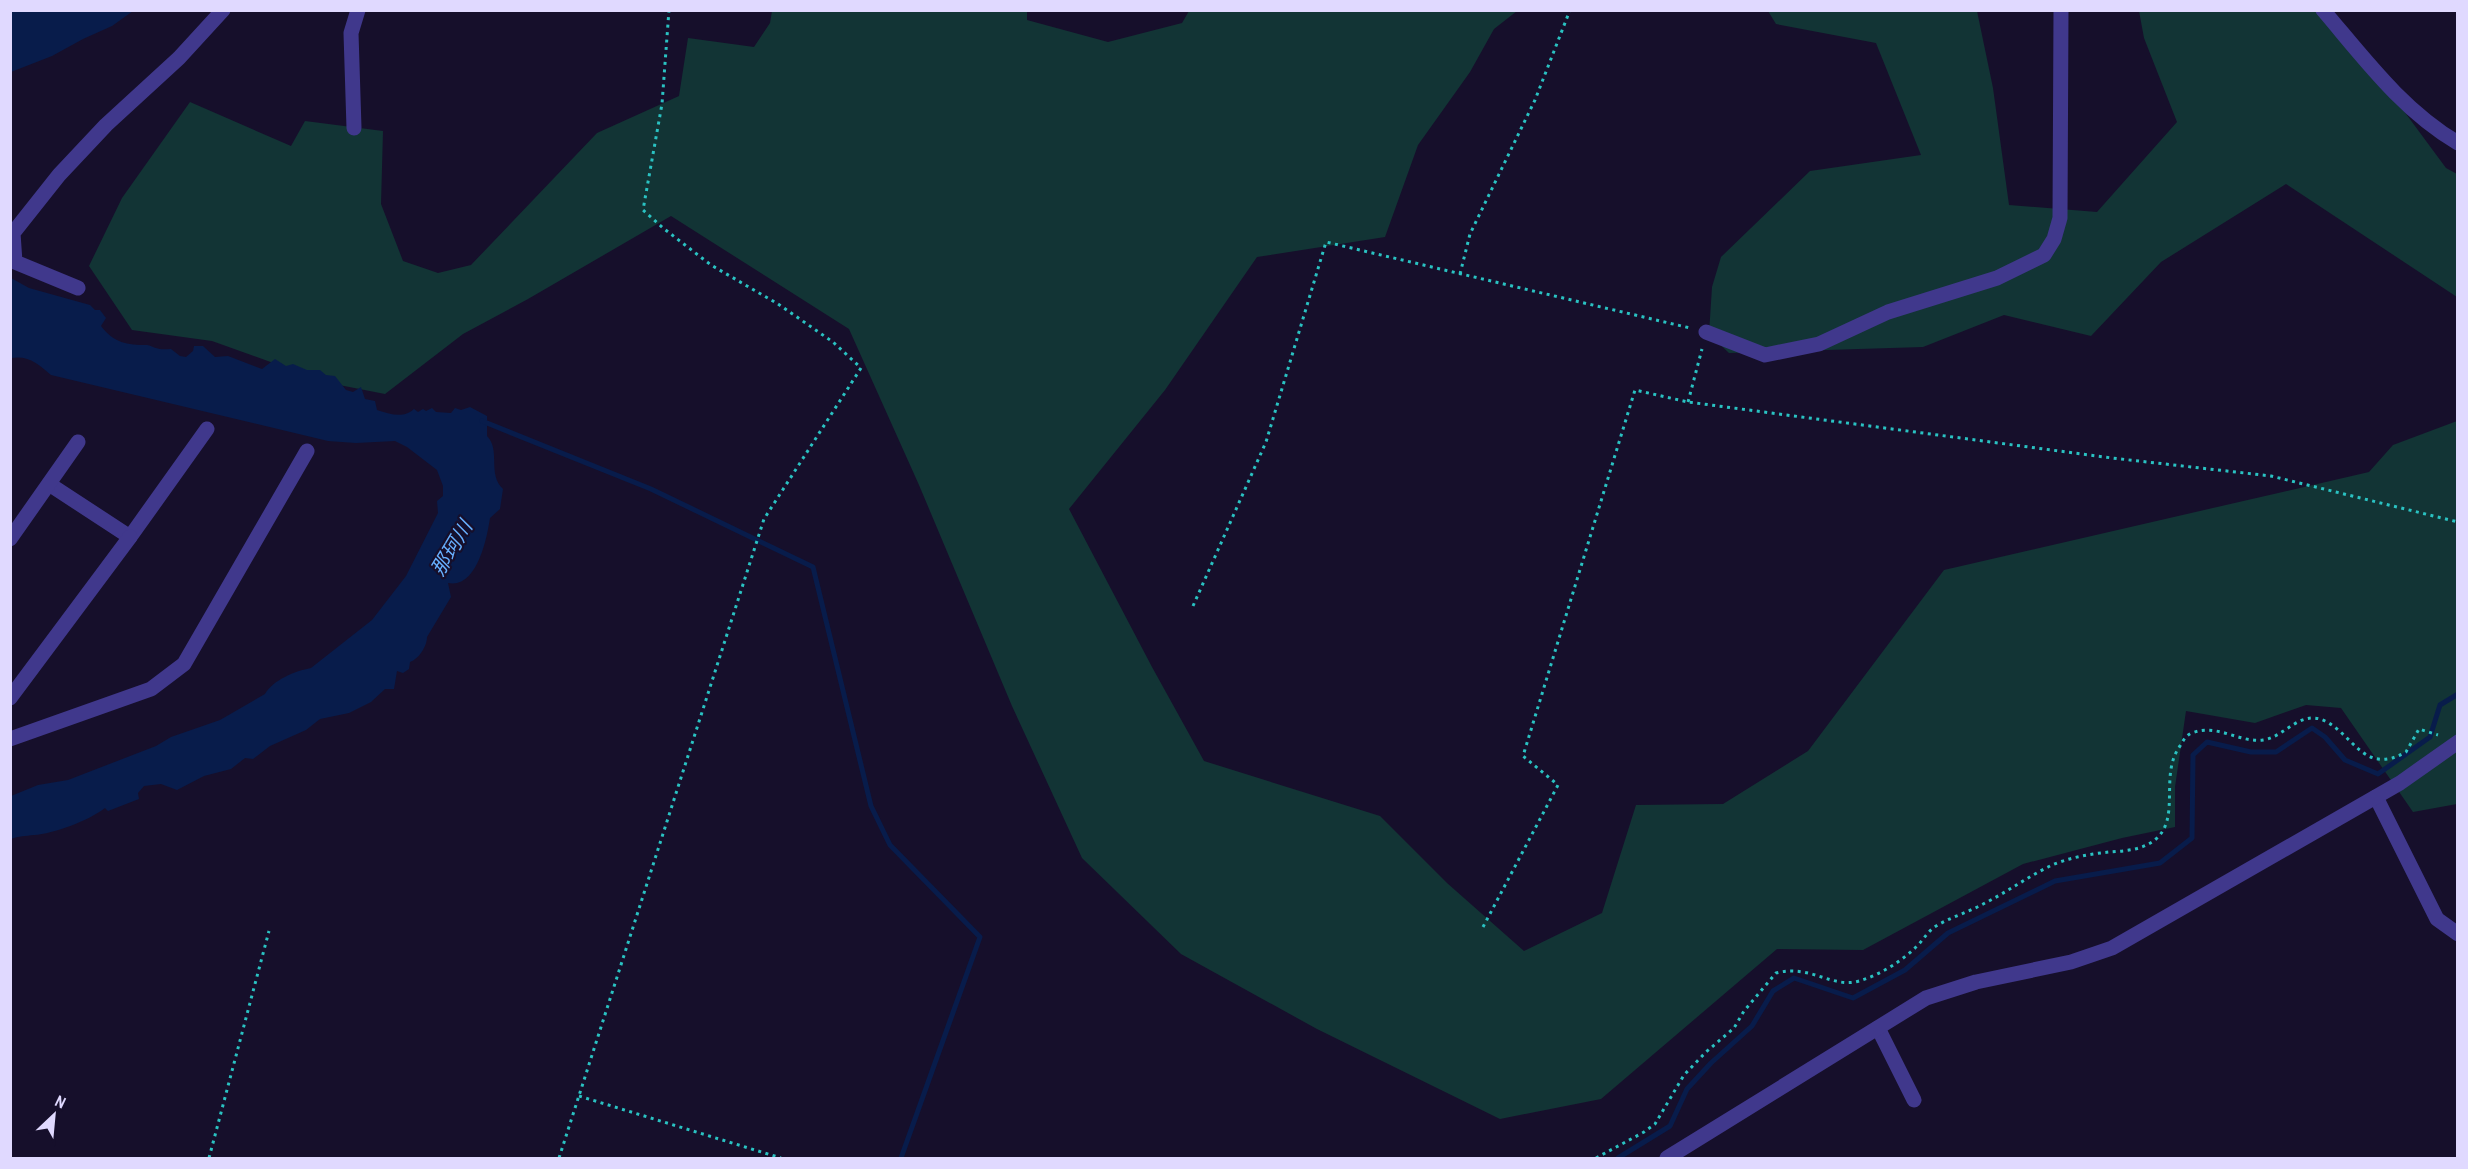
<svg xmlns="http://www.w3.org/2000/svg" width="2468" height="1169" font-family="'Archivo Narrow','Noto Sans JP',sans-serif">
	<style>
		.green { fill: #123435 }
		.water { fill: #081c4b }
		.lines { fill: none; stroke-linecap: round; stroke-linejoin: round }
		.stream { stroke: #081c4b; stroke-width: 5 }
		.path { stroke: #2ac2c2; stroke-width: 3; stroke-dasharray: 3 4.5; stroke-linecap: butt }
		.minor { stroke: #40388c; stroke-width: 15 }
		.labels { text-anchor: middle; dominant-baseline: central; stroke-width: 4.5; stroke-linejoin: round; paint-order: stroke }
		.water-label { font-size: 20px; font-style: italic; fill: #67b0ff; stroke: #160f2b }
	</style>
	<rect width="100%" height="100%" fill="#160f2b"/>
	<g class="green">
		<polygon points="772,11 1027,11 1027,20 1108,42 1182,23 1189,11 1517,11 1494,29 1470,72 1418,145 1385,237 1257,257 1165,390 1069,509 1152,667 1204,761 1380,816 1447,883 1524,951 1602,913 1636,805 1723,804 1808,751 1944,570 2369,472 2393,445 2457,421 2457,804 2413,812 2341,708 2306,705 2255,723 2186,711 2175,787 2175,827 2122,838 2023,864 1863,950 1777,949 1601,1099 1500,1119 1317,1029 1181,954 1082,858 1012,706 919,485 849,329 671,216 528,299 463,334 385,394 329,383 212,341 132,330 89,266 122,198 190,102 291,146 305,121 383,131 381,204 403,261 438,273 471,265 597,133 679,96 688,38 754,47 770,23"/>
		<polygon points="1768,11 1977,11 1993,88 2009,205 2097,212 2177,122 2144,38 2139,11 2330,11 2446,168 2457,174 2457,297 2286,184 2161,262 2091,336 2004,315 1923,347 1729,353 1709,334 1712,287 1721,257 1810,171 1921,155 1876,43 1776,24"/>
	</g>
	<g class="water">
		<polygon points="11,10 133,10 133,11 112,26 83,39 52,56 11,72"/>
		<path d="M11 278 29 288 90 305 95 310H100L106 318 101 326C114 343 127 345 147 345 150 345 154 348 156 348 161 350 166 349 171 349L180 356 186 357 193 351 194 346H203L215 357 228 356 262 369 275 359 286 366 293 364 307 370H320L326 375 335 376 346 390 353 392 361 387 365 399 375 401 377 410C390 414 403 419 414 409L418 412 423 409 426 411 432 408 436 412 451 413 455 408 461 410 470 407 487 416V436C501 450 487 474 503 489L500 509 490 518C487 538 477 589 448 583L451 597 427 637C427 646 419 659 410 662L409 669 403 673 397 671 394 689H385L371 702 349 713 320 719 306 730 270 746 253 759 245 758 231 769 204 776 177 790 161 784 144 786 138 793 139 799 108 811 105 808C90 820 53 834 34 835 25 836 19 836 11 839V796L38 785 68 780 156 746 171 737 220 720 265 694C273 680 295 671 311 668L372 620 406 576 438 513 437 501 443 496V486L437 470 407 447 395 441 356 443 328 441 51 375C38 364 29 355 11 358Z"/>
	</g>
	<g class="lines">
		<g class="stream">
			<polyline points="482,421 651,489 813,567 871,806 890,845 980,937 901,1158"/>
			<polyline points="1618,1158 1670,1126 1687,1089 1711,1063 1752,1026 1773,991 1794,978 1853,998 1905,970 1948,933 2055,881 2160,863 2192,838 2193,755 2207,742 2251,752 2276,752 2312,728 2325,737 2345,760 2378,774 2430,737 2440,705 2458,694"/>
		</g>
		<g class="path">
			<polyline points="1460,274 1470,234 1535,100 1570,10"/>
			<polyline points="1688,402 1702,349"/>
			<polyline points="1193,606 1266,442 1326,242 1690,328"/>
			<polyline points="1483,927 1558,785 1523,756 1635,390 1688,402 2112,458 2271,476 2458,522"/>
			<polyline points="579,1096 781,1158"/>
			<polyline points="209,1158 269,931"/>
			<polyline points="559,1158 764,519 861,368 833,342 778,304 711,265 663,228 643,210 662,104 669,10"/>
			<path d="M1596 1158 1644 1132 1655 1124 1684 1075 1706 1052 1734 1028 1744 1011 1776 973C1811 964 1832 989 1859 981 1880 975 1902 961 1917 946 1924 939 1928 931 1936 926 1951 917 1969 912 1985 903 2007 892 2026 878 2048 867 2066 858 2089 854 2109 852 2125 851 2143 850 2156 839 2181 817 2159 775 2180 746 2183 741 2186 735 2192 733 2217 723 2239 743 2263 740 2285 737 2300 709 2325 721 2354 735 2364 776 2406 752L2419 729 2438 735"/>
		</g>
		<g class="minor">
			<path d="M2323 10C2364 58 2402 110 2458 143"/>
			<polyline points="354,128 351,33 358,10"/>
			<polyline points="78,288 15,262 13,233 59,175 106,125 179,58 223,10"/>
			<polyline points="1706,332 1765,355 1819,344 1888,312 1997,278 2044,255 2054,239 2060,218 2061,10"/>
			<polyline points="49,484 130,537 207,429"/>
			<polyline points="10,539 78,442"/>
			<polyline points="10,698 130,537"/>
			<polyline points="10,739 151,689 184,664 307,451"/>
			<polyline points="2376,797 2437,919 2458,934"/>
			<polyline points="1878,1028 1914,1100"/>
			<polyline points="1667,1158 1926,998 1976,982 2071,962 2112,948 2400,783 2458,742"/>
		</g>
	</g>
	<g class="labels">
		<g class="water-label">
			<text transform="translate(451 548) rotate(-59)">那珂川</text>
		</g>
	</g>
	<rect width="2468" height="1169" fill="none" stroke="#e0d9ff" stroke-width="24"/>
	<g transform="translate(54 1115) rotate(26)" stroke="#160f2b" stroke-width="4.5" paint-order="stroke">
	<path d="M0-4.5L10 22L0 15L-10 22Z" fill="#e0d9ff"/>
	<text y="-9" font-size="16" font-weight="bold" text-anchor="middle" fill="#e0d9ff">N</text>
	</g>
</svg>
